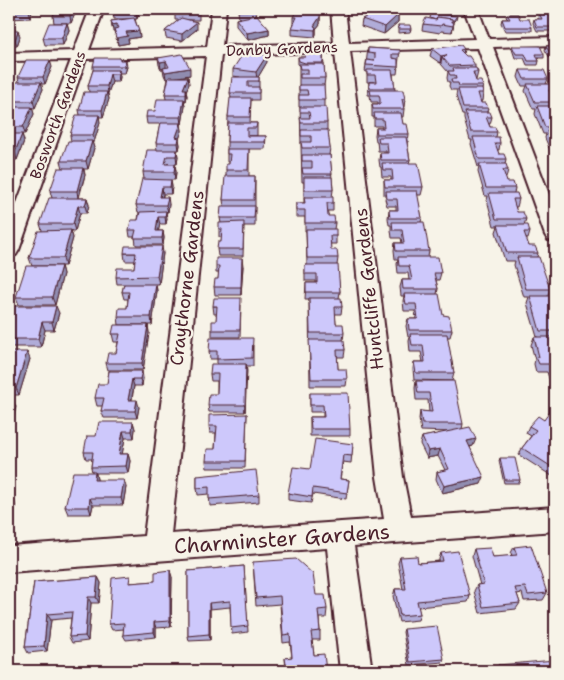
<svg xmlns="http://www.w3.org/2000/svg" width="564" height="680" font-family="'Shantell Sans',sans-serif">
	<style>
		.lines { fill: none; stroke-linecap: round; stroke-linejoin: round }
		.minor-casing { stroke: #4a1f2b; stroke-width: 4 }
		.minor { fill: #f7f3e8; fill-rule: evenodd }
		.wall { fill: #b0acd8; stroke: #4a1f2b }
		.shaded-wall { fill: #908cb0; stroke: #4a1f2b }
		.building { fill: #cdc8fb; stroke: #4a1f2b }
		.labels { text-anchor: middle; dominant-baseline: central; stroke-width: 4.5; stroke-linejoin: round; paint-order: stroke }
		.far-street-label { font-size: 15px; fill: #4a1f2b; stroke: #f7f3e8 }
		.street-label { font-size: 18px; fill: #4a1f2b; stroke: #f7f3e8 }
		.near-street-label { font-size: 21px; fill: #4a1f2b; stroke: #f7f3e8 }
	</style>
	<rect width="100%" height="100%" fill="#f7f3e8"/>
	<filter id="ink" filterUnits="userSpaceOnUse"><feTurbulence type="fractalNoise" baseFrequency=".02" numOctaves="2"/><feDisplacementMap in="SourceGraphic" scale="10" xChannelSelector="R" yChannelSelector="G"/><feConvolveMatrix kernelMatrix="1 2 1 2 8 2 1 2 1" color-interpolation-filters="sRGB"/></filter>
	<g filter="url(#ink)">
		<g class="lines">
			<defs>
				<path id="minor" d="M90 9H104L89 50 207 47 212 9H226L222 46 334 43 331 9H345L349 43 475 39 464 9H478L489 39 555 37V45L493 47 555 210V241L548 240 545 235 478 48 350 51 403 477 411 517 555 507V531L354 546 372 671H340L327 548 9 572V546L144 536 206 56 86 59 19 250 16 255 9 257V224L71 60 9 61V53L74 51ZM335 52 377 477 384 519 171 534 221 55Z"/>
			</defs>
			<use href="#minor" class="minor-casing"/>
			<use href="#minor" class="minor"/>
		</g>
		<g class="wall">
			<polygon points="9,9 32,9 32,10 31,18 9,19"/>
			<polygon points="56,9 77,9 71,23 54,23 53,16"/>
			<polygon points="114,9 140,9 137,19 135,19 140,37 128,39 129,43 118,45 114,31 112,28 111,21 129,19 114,19 113,12"/>
			<polygon points="176,9 201,9 201,10 199,10 199,20 187,20 197,29 182,41 166,38 165,31 179,20 175,20 175,13"/>
			<polygon points="256,9 256,15 269,29 269,35 248,40 236,26 236,19 241,18 239,18 238,11"/>
			<polygon points="298,9 320,9 320,24 316,29 316,34 315,37 292,35 292,28 294,24 293,24 293,17 298,11"/>
			<polygon points="356,9 374,9 374,13 398,15 398,22 384,34 361,26 362,19 374,13 357,13"/>
			<polygon points="434,9 453,9 452,13 435,13"/>
			<polygon points="539,13 552,19 555,19 555,31 537,31 533,23 534,19 539,19 538,17"/>
			<polygon points="507,14 520,19 532,27 532,31 505,31 501,23 502,19 508,19 506,17"/>
			<polygon points="456,20 454,22 452,32 441,31 440,33 422,30 423,24"/>
			<polygon points="67,23 69,30 63,45 45,45 43,38"/>
			<polygon points="398,25 411,29 410,32 398,33"/>
			<polygon points="9,30 20,37 17,46 9,47"/>
			<polygon points="512,46 544,54 544,58 538,58 539,61 538,65 527,65 524,58 515,58 512,49"/>
			<polygon points="546,46 555,46 555,58 550,58 545,50"/>
			<polygon points="368,48 400,50 397,74 393,74 395,90 405,99 404,107 403,107 404,109 403,117 401,117 403,124 409,134 408,142 407,142 410,160 409,163 423,187 421,195 417,195 422,218 421,222 429,251 428,257 441,273 439,280 436,280 438,289 437,294 443,315 452,330 450,337 447,337 454,373 452,381 414,380 413,369 414,362 423,362 421,352 410,352 409,341 410,337 408,337 406,326 408,319 416,319 415,311 404,311 403,301 404,296 401,296 400,287 402,280 409,280 408,273 398,273 397,264 398,259 395,259 394,250 395,243 402,243 401,238 392,238 391,230 391,225 389,225 388,218 389,210 396,210 396,206 387,206 385,199 386,195 384,195 384,180 391,180 391,177 382,177 381,167 380,167 379,160 380,153 386,153 386,151 378,151 377,141 376,141 375,135 376,128 382,128 382,126 374,126 374,117 372,117 372,104 378,104 378,102 371,102 370,95 368,95 369,82 374,82 367,82 367,72 365,72"/>
			<polygon points="432,49 464,49 463,54 475,65 475,68 478,72 476,80 475,80 476,81 483,86 482,90 483,93 482,101 481,101 481,103 488,108 487,112 492,117 490,124 489,124 490,127 497,132 496,137 500,143 499,150 497,150 499,154 506,159 505,164 508,170 506,178 505,178 507,182 515,188 514,193 519,199 517,207 515,207 517,212 526,219 524,225 530,232 528,239 526,239 529,246 538,253 537,257 550,289 548,296 555,300 555,405 550,389 552,384 551,384 547,372 536,372 534,364 535,360 531,345 534,337 537,337 527,303 529,297 524,297 514,265 515,261 505,261 496,232 498,226 494,226 487,200 488,196 485,196 478,172 479,167 478,167 471,144 472,140 470,140 464,119 464,115 462,115 456,96 457,90 451,90 449,86 450,82 448,82 447,78 448,72 441,64 441,62 440,63 430,56"/>
			<polygon points="323,54 325,78 324,86 324,107 327,123 327,130 330,148 329,155 330,155 333,190 332,197 333,203 333,211 327,211 328,216 335,223 334,229 336,236 336,244 330,244 331,250 338,258 337,265 340,292 339,298 342,307 341,314 335,314 336,324 344,333 343,340 345,350 344,357 337,357 338,369 347,379 346,386 310,386 309,299 305,299 306,283 316,283 316,281 305,281 305,265 307,265 306,231 305,231 305,217 296,217 296,203 304,203 304,182 302,182 300,107 299,107 299,65 298,65 298,57 305,57"/>
			<polygon points="120,58 121,60 127,67 125,73 119,73 120,77 119,82 112,82 108,93 109,99 103,117 99,117 100,123 94,142 92,142 94,148 88,169 84,169 85,175 79,198 87,198 89,205 87,213 80,213 75,231 71,231 73,238 65,266 32,266 29,258 42,230 40,224 52,198 50,191 63,168 61,161 71,141 70,135 80,115 79,110 89,92 88,86 93,70 93,66"/>
			<polygon points="158,58 190,75 177,77 188,77 189,84 186,91 187,96 186,101 184,101 185,106 182,124 181,124 182,131 179,139 180,145 179,150 177,150 178,157 177,164 167,164 175,164 176,172 175,180 171,180 172,187 171,194 163,194 163,197 169,204 168,212 166,212 167,219 166,224 160,224 158,231 163,231 164,238 163,245 136,245 135,237 130,237 129,230 138,220 139,212 138,212 136,205 144,179 143,172 157,150 156,143 160,124 147,124 146,117 155,111 166,99 165,94 168,79 166,79 164,75 163,69 161,69 159,65"/>
			<polygon points="267,62 258,77 259,77 259,100 251,100 250,123 257,123 257,136 248,136 266,136 265,149 249,149 249,176 255,176 255,226 244,226 243,256 218,256 217,249 221,242 222,237 219,237 219,229 221,223 220,218 224,206 223,200 226,176 226,170 230,162 227,162 227,142 228,117 231,98 230,93 240,77 233,76 233,69"/>
			<polygon points="52,67 45,84 41,84 43,89 35,108 32,108 34,114 25,134 22,134 24,141 17,160 9,160 9,107 10,107 9,100 19,82 18,77"/>
			<polygon points="520,70 548,79 546,84 555,84 555,162 545,138 546,134 543,134 535,114 536,109 533,109 525,91 527,86 522,86 518,77"/>
			<polygon points="124,253 163,253 159,284 156,284 157,291 152,325 119,325 118,317 127,308 128,299 124,299 122,292 124,284 117,284 116,277 134,268 135,261 125,261"/>
			<polygon points="61,266 63,274 55,305 19,305 16,297"/>
			<polygon points="216,266 243,266 241,295 215,295 214,287 218,279 219,273 216,273"/>
			<polygon points="241,305 240,337 212,337 212,330 216,321 217,314 214,314 213,306"/>
			<polygon points="59,313 54,330 45,330 41,347 9,347 9,320"/>
			<polygon points="148,325 149,333 143,370 108,370 106,363 116,353 118,342 114,342 112,334"/>
			<polygon points="253,345 253,366 246,366 245,412 209,412 208,405 217,394 217,381 211,381 210,374 217,364 217,359 210,359 209,351"/>
			<polygon points="9,352 30,359 19,395 9,395"/>
			<polygon points="109,371 143,378 142,386 134,386 132,400 139,407 137,418 104,418 101,411 103,406 97,406 95,398 107,384"/>
			<polygon points="416,381 463,424 462,429 473,446 470,447 481,484 442,493 436,479 437,472 445,470 438,456 427,458 420,444 422,437 450,432 421,431 419,419 420,411 429,412 428,400 416,400 415,388"/>
			<polygon points="310,393 350,429 350,436 310,436 310,417 323,417 323,412 310,412"/>
			<polygon points="247,414 245,468 207,468 206,461 215,449 216,433 210,433 209,426"/>
			<polygon points="555,417 555,478 519,455 522,448 531,436 526,433 529,426 544,420"/>
			<polygon points="133,422 135,429 134,438 125,438 122,454 128,454 130,461 128,473 96,473 97,480 126,487 123,505 93,505 91,514 68,514 65,507 92,472 91,467 92,459 86,459 84,452 96,436"/>
			<polygon points="353,444 351,463 343,462 340,479 349,480 346,499 313,494 311,503 288,500 288,493 310,469"/>
			<polygon points="500,458 520,480 519,483 504,483 499,461"/>
			<polygon points="197,476 259,495 259,502 210,506 209,494 198,495 197,488"/>
			<polygon points="514,547 547,593 543,600 524,601 522,593 517,594 520,603 516,609 480,613 474,591 477,585 480,585 472,556 474,549 493,557 512,556 511,553"/>
			<polygon points="441,553 470,596 468,602 418,607 420,614 418,620 399,622 393,596 395,589 403,589 398,563 400,557 418,563 439,561 439,559"/>
			<polygon points="253,562 316,595 327,609 326,618 319,618 320,631 320,640 312,640 314,655 326,671 286,671 285,658 292,657 290,642 283,643 280,604 256,606"/>
			<polygon points="244,566 248,632 232,634 230,607 210,609 210,640 189,641 188,636 188,571"/>
			<polygon points="98,577 101,583 99,603 91,603 88,641 72,643 69,637 71,618 51,620 47,651 28,653 25,647 34,582"/>
			<polygon points="172,577 171,627 156,628 156,637 126,640 123,635 124,629 112,630 109,624 132,582 132,583 155,581"/>
			<polygon points="404,629 444,659 443,662 409,665 403,632"/>
			<polygon points="498,665 555,671 494,671"/>
		</g>
		<g class="shaded-wall">
			<polygon points="29,9 32,9 32,10 31,18 29,11"/>
			<polygon points="73,9 77,9 71,23 70,16"/>
			<polygon points="137,9 140,9 137,19 136,12"/>
			<polygon points="398,15 398,22 384,34 385,27"/>
			<polygon points="457,16 456,20 454,22 452,32 454,23 451,26 452,19"/>
			<polygon points="320,17 320,24 316,29 316,34 315,37 315,30 314,26"/>
			<polygon points="197,22 197,29 182,41 182,34"/>
			<polygon points="67,23 69,30 63,45 62,38"/>
			<polygon points="117,24 118,31 113,31 112,25"/>
			<polygon points="269,29 269,35 248,40 247,33"/>
			<polygon points="18,30 20,37 17,46 15,40"/>
			<polygon points="139,31 140,37 128,39 129,43 118,45 117,38 126,32"/>
			<polygon points="267,55 267,62 257,79 256,72"/>
			<polygon points="446,55 445,61 442,57 441,62 440,63 441,56"/>
			<polygon points="50,60 52,67 45,84 43,77"/>
			<polygon points="126,60 127,67 125,73 124,66"/>
			<polygon points="166,61 166,68 161,69 160,62"/>
			<polygon points="190,68 190,75 166,79 165,72"/>
			<polygon points="119,70 120,77 119,82 118,74"/>
			<polygon points="110,74 112,82 108,93 107,86"/>
			<polygon points="188,77 189,84 186,91 187,96 186,101 186,94 183,89"/>
			<polygon points="41,82 43,89 35,108 33,101"/>
			<polygon points="107,92 109,99 103,117 102,110"/>
			<polygon points="184,99 185,106 182,124 181,117"/>
			<polygon points="32,107 34,114 25,134 23,127"/>
			<polygon points="99,115 100,123 94,142 93,135"/>
			<polygon points="181,123 182,131 179,139 180,145 179,150 178,143 176,137"/>
			<polygon points="22,134 24,141 17,160 15,152"/>
			<polygon points="92,141 94,148 88,169 86,161"/>
			<polygon points="177,150 178,157 177,164 176,156"/>
			<polygon points="10,161 13,169 9,178 9,165"/>
			<polygon points="175,164 176,172 175,180 174,172"/>
			<polygon points="83,168 85,175 78,198 77,191"/>
			<polygon points="171,180 172,187 171,194 170,187"/>
			<polygon points="162,187 163,194 161,204 160,197"/>
			<polygon points="168,197 169,204 168,212 166,205"/>
			<polygon points="87,198 89,205 87,213 85,206"/>
			<polygon points="78,206 80,213 75,231 73,224"/>
			<polygon points="166,211 167,219 166,224 165,217"/>
			<polygon points="158,217 160,224 157,238 156,231"/>
			<polygon points="71,230 73,238 65,266 63,258"/>
			<polygon points="163,231 164,238 163,245 162,238"/>
			<polygon points="162,246 163,253 159,284 157,276"/>
			<polygon points="242,258 243,266 241,295 241,287"/>
			<polygon points="61,266 63,274 55,305 52,297"/>
			<polygon points="156,284 157,291 152,325 151,317"/>
			<polygon points="56,306 59,313 54,330 52,322"/>
			<polygon points="42,322 45,330 41,347 38,339"/>
			<polygon points="148,325 149,333 143,370 142,363"/>
			<polygon points="27,352 30,359 19,395 16,388"/>
			<polygon points="246,364 247,371 245,412 245,405"/>
			<polygon points="142,371 143,378 142,386 140,379"/>
			<polygon points="132,379 134,386 130,407 128,400"/>
			<polygon points="13,400 16,407 9,433 9,415"/>
			<polygon points="137,400 139,407 137,418 135,411"/>
			<polygon points="133,422 135,429 134,438 132,431"/>
			<polygon points="123,431 125,438 121,461 119,454"/>
			<polygon points="476,439 473,446 464,448 467,441"/>
			<polygon points="440,449 438,456 427,458 428,451"/>
			<polygon points="128,454 130,461 128,473 126,466"/>
			<polygon points="95,472 97,479 96,487 94,480"/>
			<polygon points="484,477 481,484 442,493 444,486"/>
			<polygon points="124,480 126,487 123,505 121,498"/>
			<polygon points="9,483 12,489 16,508 9,510"/>
			<polygon points="90,498 93,505 91,514 89,507"/>
			<polygon points="170,570 172,577 171,627 170,621"/>
			<polygon points="98,577 101,583 99,603 96,597"/>
			<polygon points="88,597 91,603 88,641 85,636"/>
			<polygon points="209,603 210,609 210,640 209,634"/>
			<polygon points="47,614 51,620 47,651 44,646"/>
			<polygon points="154,622 156,628 156,637 154,632"/>
		</g>
		<g class="building">
			<polygon points="9,9 29,9 29,11 9,12"/>
			<polygon points="56,9 73,9 70,16 53,16"/>
			<polygon points="114,9 137,9 136,12 113,12"/>
			<polygon points="176,9 199,9 199,13 175,13"/>
			<polygon points="239,9 256,9 256,11 238,11"/>
			<polygon points="381,9 398,15 385,27 362,19"/>
			<polygon points="296,11 320,11 320,17 314,26 316,27 315,30 292,28 297,17 293,17"/>
			<polygon points="539,13 549,13 552,19 555,19 555,27 537,27 534,19 542,19"/>
			<polygon points="431,14 457,16 452,22 452,19 437,17 436,20 430,18"/>
			<polygon points="507,14 518,14 520,19 529,19 532,27 505,27 502,19 510,19"/>
			<polygon points="257,15 269,29 247,33 236,19"/>
			<polygon points="437,17 452,19 452,22 454,22 453,26 442,24 441,26 423,24 426,18 436,20"/>
			<polygon points="134,18 139,31 126,32 128,36 117,38 114,29 119,28 117,24 112,25 111,21"/>
			<polygon points="181,18 197,22 182,34 165,31"/>
			<polygon points="49,23 67,23 62,38 43,38"/>
			<polygon points="398,25 410,25 411,29 399,29"/>
			<polygon points="9,30 18,30 15,40 9,40"/>
			<polygon points="461,45 464,49 460,50 466,56 469,56 475,65 450,66 442,57 447,56 446,55 441,56 432,49"/>
			<polygon points="512,46 540,46 544,54 536,54 539,61 528,61 525,54 516,54"/>
			<polygon points="546,46 555,46 555,55 551,55"/>
			<polygon points="368,48 400,50 400,54 392,54 392,58 398,59 398,67 366,65 367,60 374,61 375,57 375,54 368,53"/>
			<polygon points="244,52 267,55 256,72 233,69"/>
			<polygon points="182,54 190,68 165,72 163,68 169,67 166,61 160,62 158,58"/>
			<polygon points="304,54 323,54 323,63 305,63 299,61 298,57 305,57"/>
			<polygon points="95,58 120,58 120,60 126,60 124,66 93,66"/>
			<polygon points="26,60 50,60 43,77 18,77"/>
			<polygon points="299,64 324,64 325,78 300,78 300,74 308,74 308,69 300,69"/>
			<polygon points="453,68 476,68 478,72 473,72 476,81 481,81 483,86 459,86 458,83 452,83 451,79 456,79 455,75 450,75 448,71 454,71"/>
			<polygon points="93,70 119,70 118,74 110,74 107,86 88,86"/>
			<polygon points="367,70 392,70 395,88 369,88 369,82 376,82 375,75 367,75"/>
			<polygon points="520,70 544,70 548,79 524,79"/>
			<polygon points="169,77 188,77 183,89 186,89 186,94 165,94"/>
			<polygon points="232,77 259,77 259,81 248,81 248,87 259,87 259,93 230,93"/>
			<polygon points="16,82 41,82 33,101 9,101"/>
			<polygon points="527,84 555,84 555,90 549,90 552,96 555,96 555,102 535,102"/>
			<polygon points="299,85 324,85 325,100 299,100 299,95 308,95 307,90 299,90"/>
			<polygon points="458,89 482,89 483,93 478,93 481,103 486,103 488,108 463,108"/>
			<polygon points="370,90 403,90 405,99 402,99 404,109 373,109 372,104 380,104 380,99 379,95 371,95"/>
			<polygon points="84,92 107,92 102,110 79,110"/>
			<polygon points="230,98 251,98 250,117 228,117"/>
			<polygon points="157,99 184,99 181,117 146,117 147,111 155,111"/>
			<polygon points="537,106 555,106 555,127 545,127"/>
			<polygon points="9,107 32,107 23,127 9,127 9,115 10,112 9,112"/>
			<polygon points="300,107 326,107 327,123 301,123 300,118 310,118 309,112 300,112"/>
			<polygon points="465,112 490,112 492,117 486,117 490,127 495,127 497,132 471,132"/>
			<polygon points="374,113 401,113 403,124 407,124 409,134 377,134 376,128 384,128 383,119 375,119"/>
			<polygon points="76,115 99,115 93,135 70,135"/>
			<polygon points="160,123 181,123 176,137 179,138 178,143 156,143"/>
			<polygon points="228,123 257,123 256,128 247,128 247,136 266,136 265,142 227,142"/>
			<polygon points="301,130 328,130 330,148 302,148 301,142 311,142 311,136 301,136"/>
			<polygon points="547,131 555,131 555,149"/>
			<polygon points="9,134 22,134 15,152 9,152"/>
			<polygon points="378,137 406,137 410,160 381,160 380,153 388,153 387,143 379,143"/>
			<polygon points="473,137 499,137 500,143 495,143 499,154 504,154 506,159 479,159"/>
			<polygon points="68,141 92,141 86,161 61,161"/>
			<polygon points="227,149 249,149 248,170 226,170 226,164 229,164 230,154 227,154"/>
			<polygon points="147,150 177,150 176,156 167,156 165,164 175,164 174,172 143,172"/>
			<polygon points="302,155 330,155 332,174 303,174 302,168 312,168 312,161 302,161"/>
			<polygon points="382,163 418,163 423,187 385,187 384,180 393,180 392,170 383,170"/>
			<polygon points="479,164 506,164 508,170 503,170 507,182 513,182 515,188 486,188"/>
			<polygon points="58,168 83,168 77,191 50,191"/>
			<polygon points="225,176 255,176 254,200 223,200"/>
			<polygon points="304,177 332,177 333,190 304,190"/>
			<polygon points="142,179 171,180 170,187 162,187 160,197 168,197 166,205 136,205"/>
			<polygon points="386,191 417,191 422,218 390,218 389,210 398,210 397,199 387,199"/>
			<polygon points="489,193 517,193 519,199 513,199 515,206 517,212 523,212 526,219 496,219"/>
			<polygon points="304,197 333,197 333,203 327,203 328,216 334,216 335,223 305,223 305,210 296,210 296,203 305,203"/>
			<polygon points="49,198 87,198 85,206 78,206 73,224 40,224"/>
			<polygon points="221,206 255,206 254,218 220,218"/>
			<polygon points="166,211 165,217 158,217 156,231 163,231 162,238 134,238 136,230 129,230 131,220 138,220 140,212"/>
			<polygon points="244,222 243,249 217,249 218,242 221,242 222,229 219,229 219,223"/>
			<polygon points="392,222 424,222 429,251 396,251 395,243 404,243 402,230 393,230"/>
			<polygon points="498,225 528,225 530,232 524,232 529,246 535,246 538,253 507,253"/>
			<polygon points="306,229 336,229 336,236 330,236 331,250 337,250 338,258 307,258"/>
			<polygon points="71,230 63,258 29,258 38,231"/>
			<polygon points="125,246 162,246 157,276 116,277 117,268 134,268 136,253 124,253"/>
			<polygon points="398,257 438,257 441,273 434,273 438,289 403,289 402,280 412,280 409,266 399,266"/>
			<polygon points="517,257 539,257 550,289 526,289"/>
			<polygon points="216,258 242,258 241,287 214,287 215,279 218,279 219,266 216,266"/>
			<polygon points="305,265 338,265 340,292 306,292 306,283 317,283 317,274 305,274"/>
			<polygon points="26,266 61,266 52,297 16,297"/>
			<polygon points="124,284 156,284 151,317 118,317 119,308 127,308 129,292 122,292"/>
			<polygon points="404,294 439,294 443,315 449,316 452,330 409,330 408,319 418,319 416,304 406,304"/>
			<polygon points="530,296 554,296 555,300 555,331 540,331"/>
			<polygon points="214,298 241,298 240,330 212,330 212,321 216,321 217,306 213,306"/>
			<polygon points="309,298 341,298 342,307 335,307 336,324 343,324 344,333 310,333"/>
			<polygon points="13,306 56,306 52,322 42,322 38,339 9,339 9,320"/>
			<polygon points="114,325 148,325 142,363 106,363 108,353 116,353 120,334 112,334"/>
			<polygon points="410,334 447,334 454,373 416,373 414,362 425,362 423,345 412,345"/>
			<polygon points="534,337 555,337 555,377 554,377 550,364 539,364 536,357 539,357"/>
			<polygon points="210,338 253,338 252,358 217,359 217,351 209,351"/>
			<polygon points="309,340 344,340 345,350 337,350 338,369 346,369 347,379 311,379"/>
			<polygon points="9,352 27,352 16,388 9,388"/>
			<polygon points="211,364 246,364 245,405 208,405 209,394 217,394 218,374 210,374"/>
			<polygon points="109,371 142,371 140,379 132,379 128,400 137,400 135,411 101,411 104,398 95,398 98,384 107,384"/>
			<polygon points="416,381 454,381 463,424 422,424 420,411 432,412 429,393 418,393"/>
			<polygon points="310,393 348,393 350,429 311,429 310,417 324,417 323,405 310,405"/>
			<polygon points="9,400 13,400 9,415"/>
			<polygon points="549,413 555,417 555,469 522,448 536,430 529,426 538,416 544,420"/>
			<polygon points="247,414 245,461 206,461 207,449 215,449 217,426 209,426 209,415"/>
			<polygon points="99,422 133,422 132,431 123,431 119,454 128,454 126,466 91,467 93,452 84,452 87,436 96,436"/>
			<polygon points="470,427 476,439 467,441 484,477 444,486 437,472 449,469 440,449 428,451 422,437"/>
			<polygon points="315,439 353,444 352,456 343,455 340,479 349,480 347,493 313,488 312,497 288,493 293,467 310,469"/>
			<polygon points="500,458 515,458 520,480 505,480"/>
			<polygon points="256,470 259,495 209,499 209,487 197,488 197,476"/>
			<polygon points="73,472 95,472 94,480 124,480 121,498 90,498 89,507 65,507"/>
			<polygon points="9,484 13,501 9,502"/>
			<polygon points="531,545 547,593 528,595 525,587 515,588 520,603 483,607 477,585 484,584 474,549 490,548 493,557 517,555 514,547"/>
			<polygon points="458,551 470,596 417,601 420,614 400,616 395,589 406,589 400,557 417,556 418,563 443,561 441,553"/>
			<polygon points="296,559 313,574 316,595 325,595 327,609 318,610 320,631 311,632 314,655 324,654 326,671 287,671 285,658 292,657 290,634 283,635 280,596 256,598 253,562"/>
			<polygon points="244,566 248,626 231,628 230,601 209,603 209,634 188,636 188,571"/>
			<polygon points="170,570 170,621 154,622 154,632 123,635 124,623 109,624 112,578 130,576 129,583 155,581 155,572"/>
			<polygon points="98,577 96,597 88,597 85,636 69,637 72,612 47,614 44,646 25,647 34,582"/>
			<polygon points="437,626 444,659 410,662 404,629"/>
			<polygon points="555,660 555,671 500,671 498,665"/>
			<polygon points="488,669 488,671 467,671"/>
		</g>
	</g>
	<g class="labels">
		<g class="far-street-label">
			<text transform="translate(282 49) rotate(-2)">Danby Gardens</text>
			<text transform="translate(58 115) rotate(-70)">Bosworth Gardens</text>
		</g>
		<g class="street-label">
			<text transform="translate(187 278) rotate(-83)">Craythorne Gardens</text>
			<text transform="translate(369 289) rotate(-96)">Huntcliffe Gardens</text>
		</g>
		<g class="near-street-label">
			<text transform="translate(282 539) rotate(-4)">Charminster Gardens</text>
		</g>
	</g>
	<rect width="564" height="680" fill="none" stroke="#f7f3e8" stroke-width="30"/>
	<rect x="15" y="15" width="534" height="650" fill="none" stroke="#4a1f2b" stroke-width="2" filter="url(#ink)"/>
</svg>
